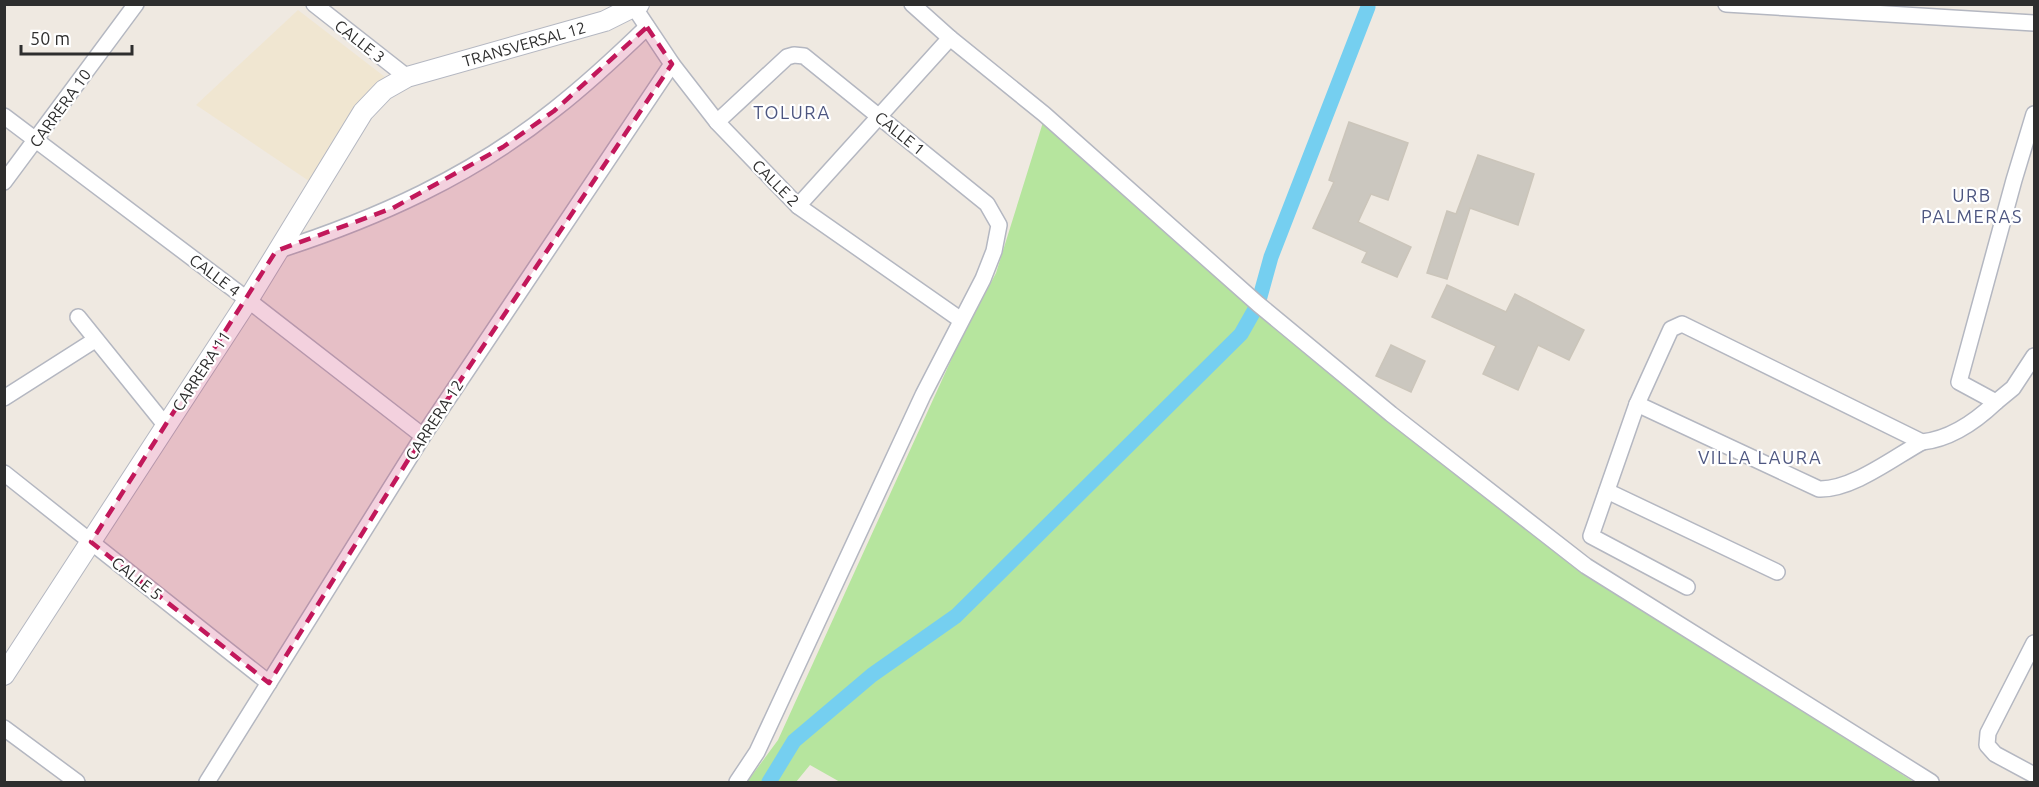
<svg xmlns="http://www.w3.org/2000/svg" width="2039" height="787" font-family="Ubuntu,sans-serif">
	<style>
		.education { fill: #f0e6d1 }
		.green { fill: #b6e59e }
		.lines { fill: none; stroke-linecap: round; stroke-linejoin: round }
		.canal { stroke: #75cff0; stroke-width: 15 }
		.building { fill: #cbc7bf; stroke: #cbc5ba; stroke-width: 1.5 }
		.minor-casing { stroke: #b4b7c1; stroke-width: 18 }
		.tertiary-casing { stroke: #b4b7c1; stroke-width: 22 }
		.minor { stroke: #fff; stroke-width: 15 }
		.tertiary { stroke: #fff; stroke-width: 20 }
		.marked { fill: #c2185b; fill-opacity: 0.2; stroke: #c2185b; stroke-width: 4.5; stroke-dasharray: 12 8; stroke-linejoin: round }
		.labels { text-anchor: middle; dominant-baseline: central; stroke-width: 4.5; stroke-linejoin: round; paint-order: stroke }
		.street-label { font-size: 16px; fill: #2e2e2e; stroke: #fff }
		.neighbourhood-label { font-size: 18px; letter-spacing: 1.5px; fill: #4d5680; stroke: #fff }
	</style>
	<rect width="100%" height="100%" fill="#efe9e1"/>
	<polygon class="education" points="298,10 385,77 309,181 196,105"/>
	<polygon class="green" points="1044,119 1109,183 1285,335 1570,564 1914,782 840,782 810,765 796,782 747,782 778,740 957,347 996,273"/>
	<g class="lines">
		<polyline class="canal" points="769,782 794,741 872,675 956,616 1241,334 1258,304 1271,257 1368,7"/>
	</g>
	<g class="building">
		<polygon points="1349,122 1408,143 1388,200 1371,194 1358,222 1411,247 1397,277 1362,262 1367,252 1313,228 1334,182 1329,180"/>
		<polygon points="1478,155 1534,174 1518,225 1470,208 1447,279 1427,273 1447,211 1456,214"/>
		<polygon points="1447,285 1506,312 1515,294 1584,330 1569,360 1538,345 1518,390 1483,374 1496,346 1432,317"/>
		<polygon points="1391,345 1425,361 1411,392 1376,376"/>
	</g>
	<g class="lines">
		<defs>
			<g id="minor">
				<polyline points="314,4 407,77"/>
				<polyline points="632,4 672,64 717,122 798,206 961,320"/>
				<polyline points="912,4 950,38 1044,114 1258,304 1391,414 1586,566 1931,782"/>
				<polyline points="1726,4 2034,23"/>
				<polyline points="2034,114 2014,180 1959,382 1996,402 2013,388 2034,356"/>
				<polyline points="4,116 248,300 423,436"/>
				<polyline points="717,122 787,57 794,55 804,56 987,204 999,225 994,251 983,279 923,395 757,752 737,782"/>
				<polyline points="4,182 136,4"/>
				<polyline points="798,206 950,38"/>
				<path d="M276 251C376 219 472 176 555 109 587 84 617 56 647 27"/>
				<polyline points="78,317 166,426"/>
				<polyline points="4,398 95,340"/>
				<path d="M1637 404 1819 489C1852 490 1893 458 1922 442"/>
				<polyline points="4,473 269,683"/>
				<polyline points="1607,491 1777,572"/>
				<path d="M1687 587 1591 536 1637 404 1671 329 1682 324 1922 442C1951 439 1975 422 1996 402"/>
				<polyline points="2034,643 1988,733 1987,745 1995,754 2034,775"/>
				<polyline points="4,728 77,782"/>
				<polyline points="207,782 423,436 672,64"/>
			</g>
			<polyline id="tertiary" points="4,675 248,300 363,112 384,90 407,77 605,21 639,4"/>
		</defs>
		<use href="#minor" class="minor-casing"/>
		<use href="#tertiary" class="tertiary-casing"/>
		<use href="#minor" class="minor"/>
		<use href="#tertiary" class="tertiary"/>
	</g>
	<path class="marked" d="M647 27 672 64 423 436 269 683 91 542 276 251 393 208 503 147 554 111Z"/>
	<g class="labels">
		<g class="street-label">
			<text transform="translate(360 41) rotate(38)">CALLE 3</text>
			<text transform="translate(524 44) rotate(-16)">TRANSVERSAL 12</text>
			<text transform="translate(60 108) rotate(-54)">CARRERA 10</text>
			<text transform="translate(900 133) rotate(39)">CALLE 1</text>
			<text transform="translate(776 183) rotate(45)">CALLE 2</text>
			<text transform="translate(215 275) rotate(37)">CALLE 4</text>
			<text transform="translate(201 371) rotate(-57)">CARRERA 11</text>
			<text transform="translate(434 420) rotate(-57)">CARRERA 12</text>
			<text transform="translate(137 578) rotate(38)">CALLE 5</text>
		</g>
		<g class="neighbourhood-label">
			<text x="792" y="112">TOLURA</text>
			<text x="1972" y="195">URB<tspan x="1972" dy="21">PALMERAS</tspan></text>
			<text x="1760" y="457">VILLA LAURA</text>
		</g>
	</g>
	<rect width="2039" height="787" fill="none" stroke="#2e2e2e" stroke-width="12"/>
	<path d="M21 45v9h111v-9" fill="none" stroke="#2e2e2e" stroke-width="3"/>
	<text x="30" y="45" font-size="18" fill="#2e2e2e" stroke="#ffffff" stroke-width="4.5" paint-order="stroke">50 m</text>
</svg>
